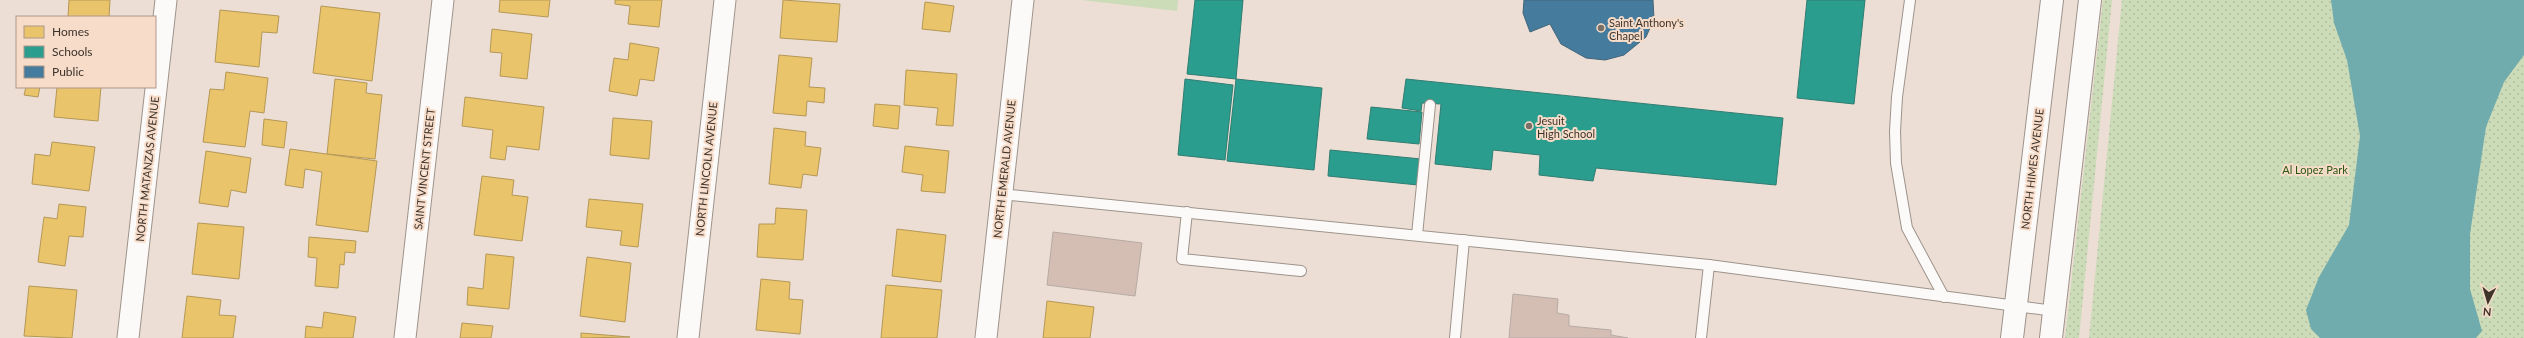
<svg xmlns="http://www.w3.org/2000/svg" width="2524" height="338" font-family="Lato,sans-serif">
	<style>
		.grass { fill: #ccdbb8 }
		.park { fill: url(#park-dots) }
		.water { fill: #70acad }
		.homes { fill: #e9c46a; stroke: #b59857 }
		.schools { fill: #2a9d8f; stroke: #307d71 }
		.public { fill: #457b9d; stroke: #43657b }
		.building { fill: #d4beb4; stroke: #b6aaa4 }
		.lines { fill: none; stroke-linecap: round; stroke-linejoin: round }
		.lane-casing { stroke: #9d938b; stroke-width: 12 }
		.street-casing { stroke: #9d938b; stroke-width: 23 }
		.secondary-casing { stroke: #9d938b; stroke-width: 24 }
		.lane { stroke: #fcfaf9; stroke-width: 10 }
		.street { stroke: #fcfaf9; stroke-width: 21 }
		.secondary { stroke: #fcfaf9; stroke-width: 22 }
		.poi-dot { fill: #7a6f66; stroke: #f7dcc9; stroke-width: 1.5 }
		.labels { text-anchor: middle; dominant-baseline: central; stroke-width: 4; stroke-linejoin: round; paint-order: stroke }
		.poi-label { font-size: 11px; fill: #3d332b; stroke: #f7dcc9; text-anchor: start }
		.street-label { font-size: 11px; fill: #3d332b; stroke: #f7dcc9 }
		.park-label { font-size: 11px; fill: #295611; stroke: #f7dcc9 }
	</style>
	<defs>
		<pattern id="park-dots" width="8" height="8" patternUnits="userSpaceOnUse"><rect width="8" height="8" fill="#ccdbb8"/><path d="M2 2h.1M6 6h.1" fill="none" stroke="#b0bc9e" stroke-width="1.8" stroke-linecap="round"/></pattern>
	</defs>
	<rect width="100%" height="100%" fill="#ecded4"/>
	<polygon class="grass" points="1081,0 1178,0 1177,11"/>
	<g class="park">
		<polygon points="2103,0 2112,0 2079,338 2065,338"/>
		<polygon points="2122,0 2524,0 2524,338 2089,338"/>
	</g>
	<polygon class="water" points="2331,0 2524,0 2524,55 2504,82 2486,127 2470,234 2470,289 2482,331 2476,338 2320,338 2311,329 2306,310 2319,277 2349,225 2360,136 2347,60 2334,23"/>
	<g class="homes">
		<polygon points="69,0 110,0 109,17 68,17"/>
		<polygon points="500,0 550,0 548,17 499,12"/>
		<polygon points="615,0 662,0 659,27 628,24 630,6 615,4"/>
		<polygon points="783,0 840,4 837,42 780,38"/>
		<polygon points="925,2 954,6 950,32 922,29"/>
		<polygon points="321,6 380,13 372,81 313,73"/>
		<polygon points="220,10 279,16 277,33 262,32 259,67 215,62"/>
		<polygon points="492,29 532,34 527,79 500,76 502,53 490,52"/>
		<polygon points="630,43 659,48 654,81 640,79 637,96 609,91 614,58 628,60"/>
		<polygon points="779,55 812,58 809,87 825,88 824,103 807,101 806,116 773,113"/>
		<polygon points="906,70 957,74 953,126 936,125 938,108 904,105"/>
		<polygon points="226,72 268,78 264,113 250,111 245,147 203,142 210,89 224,90"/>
		<polygon points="335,79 367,83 366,93 382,95 375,159 327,154"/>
		<polygon points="26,87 40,87 38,97 24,95"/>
		<polygon points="57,87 101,87 98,121 54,117"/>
		<polygon points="465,97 544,107 539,150 507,146 505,160 490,158 493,130 462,126"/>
		<polygon points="875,104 900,106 898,129 873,126"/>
		<polygon points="613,118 652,121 649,159 610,155"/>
		<polygon points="264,119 287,122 284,148 262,145"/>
		<polygon points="774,128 806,132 805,146 821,148 817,176 803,174 801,188 769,184"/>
		<polygon points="52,142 95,147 89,191 32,184 35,154 50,156"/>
		<polygon points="905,146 949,151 945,193 921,191 923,175 902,172"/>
		<polygon points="290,149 377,161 368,232 316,225 322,172 305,169 303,188 285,185"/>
		<polygon points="206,151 251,158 246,193 231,190 228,207 199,203"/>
		<polygon points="482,176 514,180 512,195 528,197 522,241 474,235"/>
		<polygon points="589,199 643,204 638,247 620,245 622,231 586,227"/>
		<polygon points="59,204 86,207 83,237 69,236 65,266 38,262 44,217 57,219"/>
		<polygon points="776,208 807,210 803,260 757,257 759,224 775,224"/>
		<polygon points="198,223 244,227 239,279 192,274"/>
		<polygon points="897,229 946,235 941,282 892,276"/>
		<polygon points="309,237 356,241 355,253 345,252 344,265 340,264 338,288 315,286 317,258 308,257"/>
		<polygon points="486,254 514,257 509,309 467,305 468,287 483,289"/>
		<polygon points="587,257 631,263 625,322 580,316"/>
		<polygon points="761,279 790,282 789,299 803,300 800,334 756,330"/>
		<polygon points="886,285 942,290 937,338 881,338"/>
		<polygon points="29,286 77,290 72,338 24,336"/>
		<polygon points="187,296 221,300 219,315 236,316 233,338 182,338"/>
		<polygon points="1047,301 1094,307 1090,338 1043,338"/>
		<polygon points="324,312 356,317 353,338 305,338 306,326 322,328"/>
		<polygon points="462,323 493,326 491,338 460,338"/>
		<polygon points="581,333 630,337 581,338"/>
	</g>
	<g class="schools">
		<polygon points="1195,0 1243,0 1236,79 1187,74"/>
		<polygon points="1807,0 1865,0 1854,104 1797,98"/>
		<polygon points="1185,79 1233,85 1225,160 1178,155"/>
		<polygon points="1236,79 1322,88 1314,170 1227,161"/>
		<polygon points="1406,79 1783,118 1776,185 1596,168 1593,181 1539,175 1540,155 1493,150 1491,170 1435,164 1441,104 1422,103 1421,111 1402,108"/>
		<polygon points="1371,107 1422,112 1419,144 1367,139"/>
		<polygon points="1330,150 1421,159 1418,185 1328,176"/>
	</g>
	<polygon class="public" points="1524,0 1653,0 1654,19 1646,37 1624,55 1605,60 1586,58 1561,44 1550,24 1530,32 1523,13"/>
	<g class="building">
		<polygon points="1053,232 1142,243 1135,296 1047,285"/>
		<polygon points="1513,294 1558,299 1557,313 1569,315 1569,326 1611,330 1611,335 1628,338 1509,338"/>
	</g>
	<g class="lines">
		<defs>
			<g id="lane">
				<polyline points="1910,0 1897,97 1895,131 1896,163 1907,228 1944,297"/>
				<polyline points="1001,194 1709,265 2054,311"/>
				<polyline points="1187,212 1182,259 1301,271"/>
				<polyline points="1417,235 1430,105"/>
				<polyline points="1455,338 1464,240"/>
				<polyline points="1701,338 1709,265"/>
			</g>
			<g id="street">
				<polyline points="128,338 166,0"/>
				<polyline points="405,338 443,0"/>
				<polyline points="688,338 725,0"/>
				<polyline points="986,338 1023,0"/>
			</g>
			<g id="secondary">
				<polyline points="2012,338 2052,0"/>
				<polyline points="2051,338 2090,0"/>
			</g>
		</defs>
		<use href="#lane" class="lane-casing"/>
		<use href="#street" class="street-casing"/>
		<use href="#secondary" class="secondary-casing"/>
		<use href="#lane" class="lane"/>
		<use href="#street" class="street"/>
		<use href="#secondary" class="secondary"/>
	</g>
	<g class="poi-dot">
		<circle cx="1601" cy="28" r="4"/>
		<circle cx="1529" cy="126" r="4"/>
	</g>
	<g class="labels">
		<g class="poi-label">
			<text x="1609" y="22">Saint Anthony's<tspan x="1609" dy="13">Chapel</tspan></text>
			<text x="1537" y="120">Jesuit<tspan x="1537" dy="13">High School</tspan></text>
		</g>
		<g class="street-label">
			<text transform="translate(147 169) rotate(-84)">NORTH MATANZAS AVENUE</text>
			<text transform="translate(424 169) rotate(-84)">SAINT VINCENT STREET</text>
			<text transform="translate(706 169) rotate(-84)">NORTH LINCOLN AVENUE</text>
			<text transform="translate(1004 169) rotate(-84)">NORTH EMERALD AVENUE</text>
			<text transform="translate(2032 169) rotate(-83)">NORTH HIMES AVENUE</text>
		</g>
		<g class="park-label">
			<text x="2315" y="169">Al Lopez Park</text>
		</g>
	</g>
	<rect x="16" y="16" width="140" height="72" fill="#f7dcc9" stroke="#ad988a"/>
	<rect x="24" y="26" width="20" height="12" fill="#e9c46a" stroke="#ad988a"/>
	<text x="52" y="36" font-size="12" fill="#3d332b">Homes</text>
	<rect x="24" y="46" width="20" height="12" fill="#2a9d8f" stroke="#ad988a"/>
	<text x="52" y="56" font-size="12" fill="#3d332b">Schools</text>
	<rect x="24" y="66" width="20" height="12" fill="#457b9d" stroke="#ad988a"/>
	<text x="52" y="76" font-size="12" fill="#3d332b">Public</text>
	<g transform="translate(2488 302) rotate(185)" stroke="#f7dcc9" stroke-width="3" paint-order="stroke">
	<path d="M0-3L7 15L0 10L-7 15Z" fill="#3d332b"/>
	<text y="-6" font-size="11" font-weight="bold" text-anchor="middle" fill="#3d332b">N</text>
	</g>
</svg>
